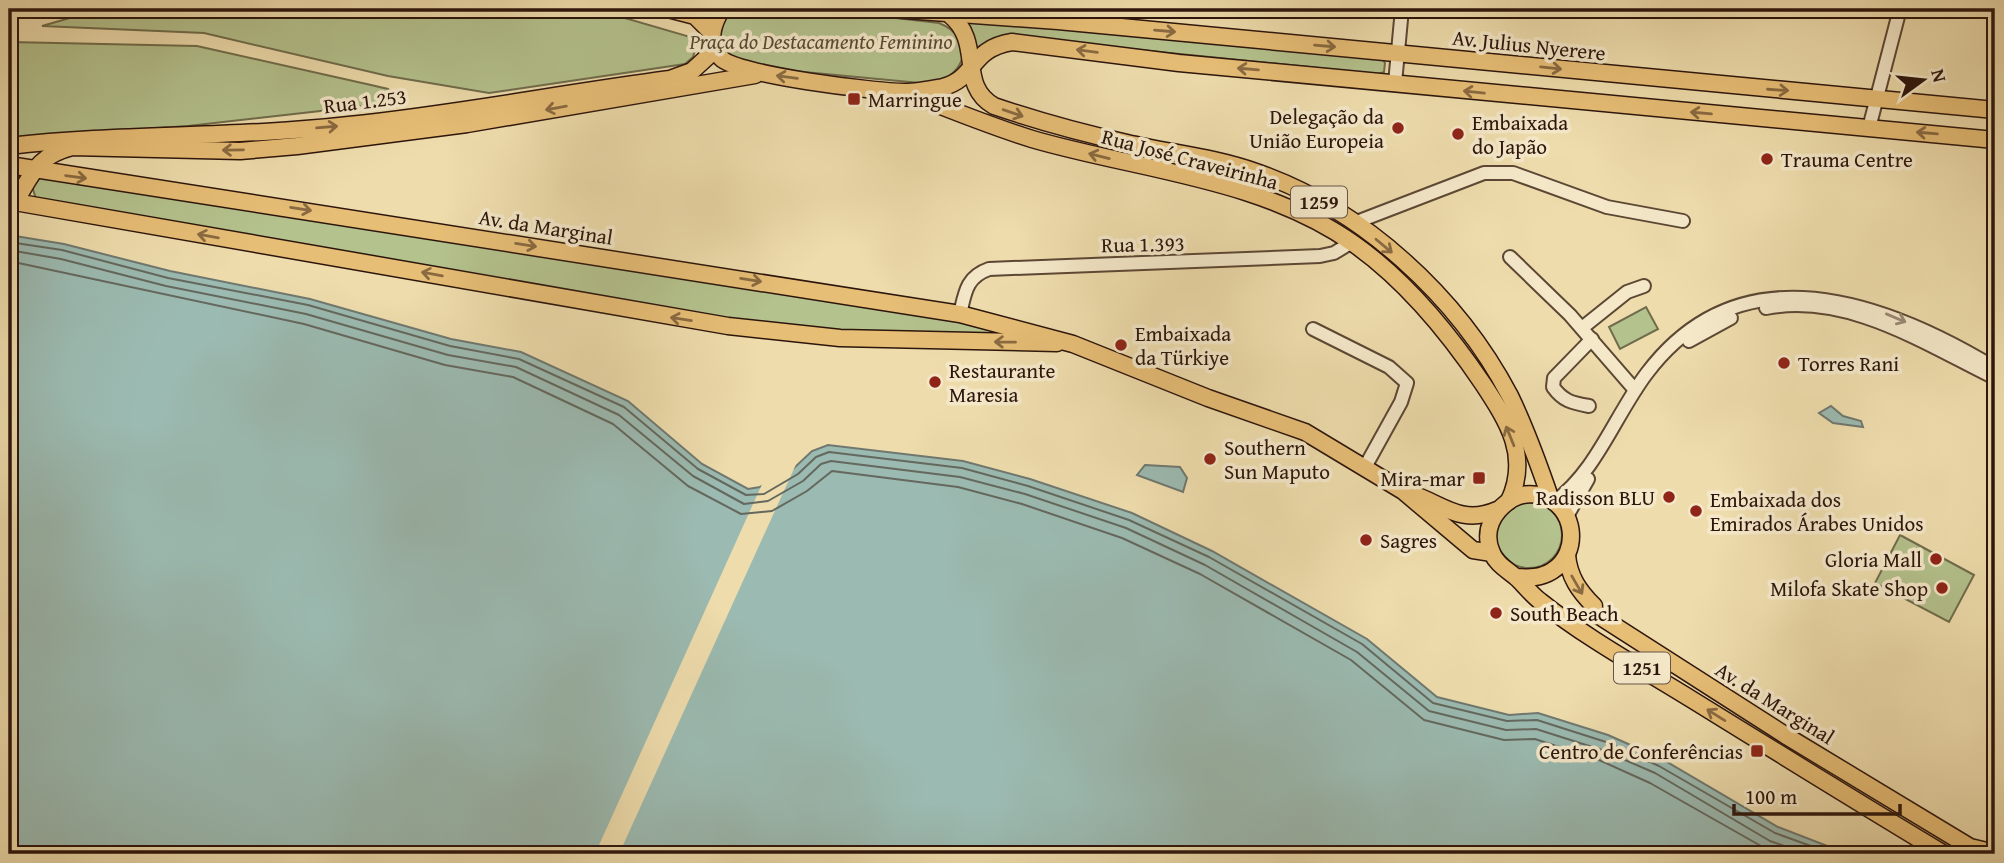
<svg xmlns="http://www.w3.org/2000/svg" width="2004" height="863" font-family="'Gentium Book Plus',serif">
	<style>
		.green { fill: #b4c28d; stroke: #706c4c; stroke-width: 2 }
		.water { fill: #9bbab1; stroke: #6f786f; stroke-width: 2 }
		.pier { fill: #eedcac }
		.lines { fill: none; stroke-linecap: round; stroke-linejoin: round }
		.shore { stroke: #64685e; stroke-width: 2 }
		.minor-casing { stroke: #5c4734; stroke-width: 16 }
		.major-casing { stroke: #2c150c; stroke-width: 19 }
		.minor { stroke: #f4e8c9; stroke-width: 12 }
		.major { stroke: #e7be76; stroke-width: 16 }
		.oneway { stroke: #8a6a41 }
		.oneway2 { stroke: #9a8974 }
		.poi-dot { fill: #8f2418; stroke: #f4e8c9; stroke-width: 2.5 }
		.labels { text-anchor: middle; dominant-baseline: central; stroke-width: 7; stroke-linejoin: round; paint-order: stroke }
		.shield { fill: #f4e8c9; stroke: #685445; stroke-width: 2 }
		.shield-label { font-size: 19px; font-weight: bold; fill: #2c150c }
		.park-label { font-size: 21px; font-style: italic; fill: #554933; stroke: #f4e8c9 }
		.street-label { font-size: 21px; fill: #2c150c; stroke: #f4e8c9 }
		.poi-label { font-size: 21px; fill: #2c150c; stroke: #f4e8c9; text-anchor: start }
	</style>
	<rect width="100%" height="100%" fill="#eedcac"/>
	<filter id="stains"><feTurbulence type="fractalNoise" baseFrequency=".00286" numOctaves="4"/><feColorMatrix values="0 0 0 0 .2 0 0 0 0 .09 0 0 0 0 .02 0 0 0 .5 -.17"/></filter>
	<radialGradient id="worn" r=".72"><stop offset=".6" stop-color="#630" stop-opacity="0"/><stop offset="1" stop-color="#630" stop-opacity=".3"/></radialGradient>
	<g class="green">
		<polygon points="101,9 594,9 687,36 696,47 693,57 685,64 489,93 388,76 204,33 42,26"/>
		<path d="M730 9H818L939 23C976 38 968 75 931 84L750 67 733 61 719 46 722 17Z"/>
		<polygon points="966,20 1382,58 1385,63 1384,72 1378,74 1002,36 976,48"/>
		<polygon points="9,42 197,46 371,85 388,89 394,97 391,103 188,126 9,138"/>
		<polygon points="39,177 934,313 1005,333 1002,336 929,332 832,332 737,322 36,199 32,186"/>
		<polygon points="1646,307 1658,329 1620,349 1609,327"/>
		<circle cx="1529" cy="535" r="33"/>
		<polygon points="1900,535 1974,575 1949,622 1875,583"/>
	</g>
	<g class="water">
		<polygon points="9,235 64,244 170,271 310,299 451,339 521,352 628,401 702,464 748,489 760,487 793,469 812,451 828,445 963,461 1030,479 1132,513 1212,551 1367,639 1437,697 1509,715 1538,713 1608,735 1662,759 1778,827 1848,854 9,854"/>
		<polygon points="1831,406 1843,416 1861,421 1863,427 1833,423 1819,413"/>
		<polygon points="1145,465 1180,467 1187,478 1183,492 1137,475"/>
	</g>
	<polygon class="pier" points="798,460 619,854 595,854 763,482"/>
	<g class="lines">
		<g class="shore">
			<polyline points="9,242 62,250 168,278 308,305 450,346 519,359 624,407 698,469 746,495 764,494 798,474 816,457 829,452 962,468 1028,486 1129,520 1209,557 1362,644 1433,703 1507,721 1537,720 1606,742 1659,766 1775,833 1833,854"/>
			<polyline points="9,250 61,259 166,286 306,314 448,355 516,367 619,415 693,476 744,504 768,501 803,481 821,464 831,461 960,477 1025,494 1126,528 1205,565 1357,652 1429,711 1506,730 1536,729 1602,750 1655,773 1770,841 1807,854"/>
			<polyline points="9,261 304,324 445,365 513,377 613,424 688,486 741,514 772,511 807,491 832,471 958,487 1022,504 1122,538 1200,574 1351,660 1424,720 1504,740 1535,739 1599,760 1650,783 1775,854"/>
		</g>
		<defs>
			<g id="minor">
				<polyline points="1878,9 1899,13"/>
				<polyline points="1395,83 1402,9"/>
				<polyline points="1869,128 1900,9"/>
				<polyline points="1354,223 1484,173 1513,173 1607,207 1683,221"/>
				<polyline points="1510,257 1570,315 1635,390"/>
				<path d="M1766 308C1847 292 1925 344 1995 378"/>
				<path d="M960 314C965 293 966 277 989 269L1320 256 1334 253 1352 242"/>
				<polyline points="1582,328 1627,292 1644,286"/>
				<polyline points="1313,329 1389,367 1407,383 1401,402 1365,467"/>
				<polyline points="1689,341 1731,318"/>
				<path d="M1589 406C1572 403 1563 401 1553 387L1554 378 1592 339"/>
				<path d="M1554 502C1597 471 1615 415 1647 373 1741 249 1884 301 1995 368"/>
				<polyline points="1567,516 1588,479"/>
			</g>
			<g id="major">
				<polyline points="668,9 695,16 711,32"/>
				<path d="M722 9C712 25 707 42 721 58 736 75 877 92 905 92 916 92 932 89 943 87 977 78 969 49 1012 42L1179 63 1995 140"/>
				<polyline points="891,9 1058,21 1995,110"/>
				<path d="M950 15C984 43 957 85 994 106 1038 121 1082 133 1127 143 1170 153 1214 157 1256 172 1363 209 1458 297 1510 396 1526 429 1539 465 1551 500"/>
				<path d="M908 93C948 109 990 126 1032 139 1138 170 1261 178 1354 244 1405 280 1448 332 1483 384 1508 422 1530 456 1509 501"/>
				<path d="M9 146C122 133 235 138 349 125 456 114 563 93 670 79L692 71 716 49"/>
				<polyline points="9,165 960,314 1073,344 1208,398 1305,432 1403,491 1473,550 1492,553"/>
				<polyline points="9,201 728,326 840,338 1057,343"/>
				<path d="M15 202C33 173 37 156 72 147L240 151 297 146 467 124 755 75"/>
				<path d="M1409 493C1442 503 1460 526 1497 510"/>
				<path d="M1567 555C1569 577 1579 591 1594 606L1593 612 1788 737 1970 847 1995 853"/>
				<path d="M1516 577C1529 578 1541 578 1552 571 1581 553 1576 506 1542 496 1532 493 1521 494 1512 499 1493 511 1482 531 1492 553 1497 565 1508 570 1518 579 1525 586 1532 595 1540 601 1586 638 1641 668 1691 699 1775 751 1859 803 1944 854"/>
			</g>
		</defs>
		<use href="#minor" class="minor-casing"/>
		<use href="#major" class="major-casing"/>
		<use href="#minor" class="minor"/>
		<use href="#major" class="major"/>
	</g>
	<defs><path id="oneway-shaft" d="M-6 0H5M1.5-3L5.5 0L1.5 3" fill="none" stroke-width="1.6" stroke-linecap="round" stroke-linejoin="round" transform="scale(1.75)"/></defs>
	<g class="oneway">
		<use href="#oneway-shaft" transform="translate(1165 31) rotate(5)"/>
		<use href="#oneway-shaft" transform="translate(1325 46) rotate(5)"/>
		<use href="#oneway-shaft" transform="translate(1087 51) rotate(-173)"/>
		<use href="#oneway-shaft" transform="translate(1551 68) rotate(6)"/>
		<use href="#oneway-shaft" transform="translate(1248 69) rotate(-175)"/>
		<use href="#oneway-shaft" transform="translate(787 77) rotate(-173)"/>
		<use href="#oneway-shaft" transform="translate(1778 90) rotate(4)"/>
		<use href="#oneway-shaft" transform="translate(1474 92) rotate(-174)"/>
		<use href="#oneway-shaft" transform="translate(556 108) rotate(170)"/>
		<use href="#oneway-shaft" transform="translate(1013 113) rotate(19)"/>
		<use href="#oneway-shaft" transform="translate(1701 113) rotate(-175)"/>
		<use href="#oneway-shaft" transform="translate(327 127) rotate(-5)"/>
		<use href="#oneway-shaft" transform="translate(1927 133) rotate(-175)"/>
		<use href="#oneway-shaft" transform="translate(233 150) rotate(179)"/>
		<use href="#oneway-shaft" transform="translate(1099 156) rotate(-166)"/>
		<use href="#oneway-shaft" transform="translate(76 177) rotate(8)"/>
		<use href="#oneway-shaft" transform="translate(301 209) rotate(9)"/>
		<use href="#oneway-shaft" transform="translate(208 236) rotate(-170)"/>
		<use href="#oneway-shaft" transform="translate(526 245) rotate(9)"/>
		<use href="#oneway-shaft" transform="translate(1384 246) rotate(40)"/>
		<use href="#oneway-shaft" transform="translate(432 274) rotate(-170)"/>
		<use href="#oneway-shaft" transform="translate(751 280) rotate(9)"/>
		<use href="#oneway-shaft" transform="translate(681 319) rotate(-171)"/>
		<use href="#oneway-shaft" transform="translate(1005 342) rotate(-179)"/>
		<use href="#oneway-shaft" transform="translate(1510 436) rotate(-112)"/>
		<use href="#oneway-shaft" transform="translate(1577 585) rotate(60)"/>
		<use href="#oneway-shaft" transform="translate(1716 715) rotate(-148)"/>
	</g>
	<use class="oneway2" href="#oneway-shaft" transform="translate(1896 318) rotate(23)"/>
	<g class="poi-dot">
		<rect x="847" y="92" width="14" height="14" rx="3.5"/>
		<circle cx="1398" cy="128" r="7"/>
		<circle cx="1458" cy="134" r="7"/>
		<circle cx="1767" cy="159" r="7"/>
		<circle cx="1121" cy="345" r="7"/>
		<circle cx="1784" cy="363" r="7"/>
		<circle cx="935" cy="382" r="7"/>
		<circle cx="1210" cy="459" r="7"/>
		<rect x="1472" y="471" width="14" height="14" rx="3.5"/>
		<circle cx="1669" cy="497" r="7"/>
		<circle cx="1696" cy="511" r="7"/>
		<circle cx="1366" cy="540" r="7"/>
		<circle cx="1936" cy="559" r="7"/>
		<circle cx="1942" cy="588" r="7"/>
		<circle cx="1496" cy="613" r="7"/>
		<rect x="1750" y="744" width="14" height="14" rx="3.5"/>
	</g>
	<g class="labels">
		<g class="shield">
			<rect x="1291" y="186.5" width="56" height="31" rx="5"/>
			<rect x="1614" y="652.5" width="56" height="31" rx="5"/>
		</g>
		<g class="shield-label">
			<text x="1319" y="202">1259</text>
			<text x="1642" y="668">1251</text>
		</g>
		<g class="park-label">
			<text x="821" y="41">Praça do Destacamento Feminino</text>
		</g>
		<g class="street-label">
			<text transform="translate(1529 45) rotate(6)">Av. Julius Nyerere</text>
			<text transform="translate(365 101) rotate(-7)">Rua 1.253</text>
			<text transform="translate(1190 159) rotate(15)">Rua José Craveirinha</text>
			<text transform="translate(546 227) rotate(9)">Av. da Marginal</text>
			<text transform="translate(1143 244) rotate(-1)">Rua 1.393</text>
			<text transform="translate(1775 703) rotate(32)">Av. da Marginal</text>
		</g>
		<g class="poi-label">
			<text x="868" y="99">Marringue</text>
			<text x="1384" y="116" text-anchor="end">Delegação da<tspan x="1384" dy="24">União Europeia</tspan></text>
			<text x="1472" y="122">Embaixada<tspan x="1472" dy="24">do Japão</tspan></text>
			<text x="1781" y="159">Trauma Centre</text>
			<text x="1135" y="333">Embaixada<tspan x="1135" dy="24">da Türkiye</tspan></text>
			<text x="1798" y="363">Torres Rani</text>
			<text x="949" y="370">Restaurante<tspan x="949" dy="24">Maresia</tspan></text>
			<text x="1224" y="447">Southern<tspan x="1224" dy="24">Sun Maputo</tspan></text>
			<text x="1465" y="478" text-anchor="end">Mira-mar</text>
			<text x="1655" y="497" text-anchor="end">Radisson BLU</text>
			<text x="1710" y="499">Embaixada dos<tspan x="1710" dy="24">Emirados Árabes Unidos</tspan></text>
			<text x="1380" y="540">Sagres</text>
			<text x="1922" y="559" text-anchor="end">Gloria Mall</text>
			<text x="1928" y="588" text-anchor="end">Milofa Skate Shop</text>
			<text x="1510" y="613">South Beach</text>
			<text x="1743" y="751" text-anchor="end">Centro de Conferências</text>
		</g>
	</g>
	<rect width="2004" height="863" fill="none" stroke="#eedcac" stroke-width="35"/>
	<rect x="10" y="10" width="1983" height="842" fill="none" stroke="#2c150c" stroke-width="3.5"/>
	<rect x="18" y="18" width="1969" height="828" fill="none" stroke="#2c150c" stroke-width="2"/>
	<g transform="translate(1923 80) rotate(75)" stroke="#f4e8c9" stroke-width="5" paint-order="stroke">
	<path d="M0-5L12 26L0 18L-12 26Z" fill="#2c150c"/>
	<text y="-10" font-size="19" font-weight="bold" text-anchor="middle" fill="#2c150c">N</text>
	</g>
	<path d="M1734 804v10h166v-10" fill="none" stroke="#2c150c" stroke-width="3.5"/>
	<text x="1745" y="804" font-size="21" fill="#2c150c" stroke="#f4e8c9" stroke-width="5" paint-order="stroke">100 m</text>
	<rect width="100%" height="100%" filter="url(#stains)"/>
	<rect width="100%" height="100%" fill="url(#worn)"/>
</svg>
